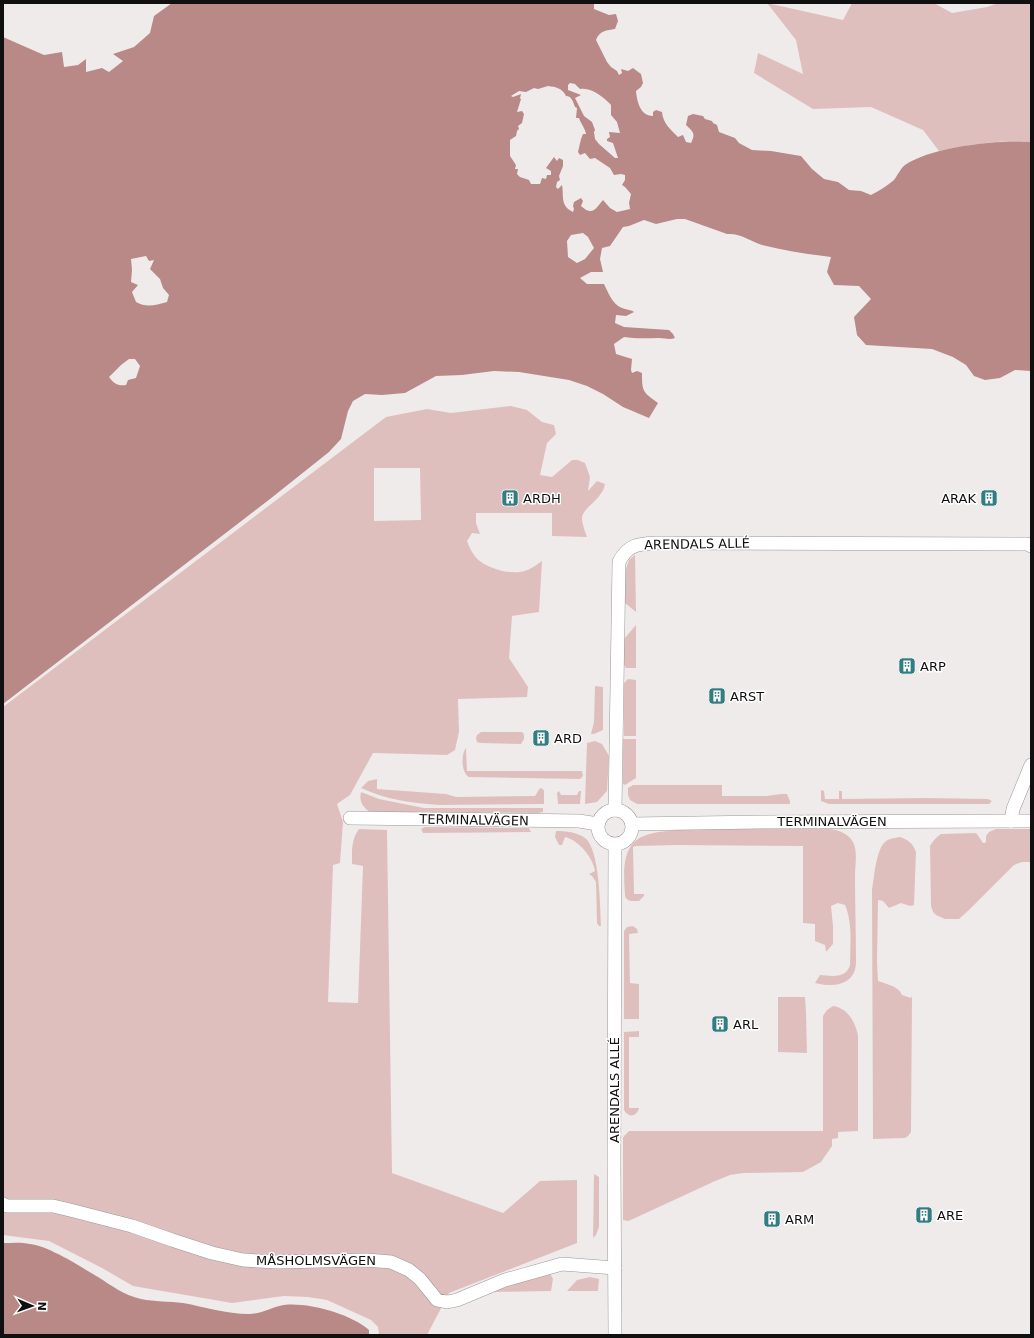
<svg xmlns="http://www.w3.org/2000/svg" width="1034" height="1338" font-family="'DejaVu Sans',sans-serif">
	<style>
		.green { fill: #dfbfbd; fill-rule: evenodd }
		.water { fill: #b88987; fill-rule: evenodd }
		.lines { fill: none; stroke-linecap: round; stroke-linejoin: round }
		.street-casing { stroke: #9b9797; stroke-width: 14 }
		.street { stroke: #fff; stroke-width: 13 }
		.labels { text-anchor: middle; dominant-baseline: central; stroke-width: 3; stroke-linejoin: round; paint-order: stroke }
		.poi-label { font-size: 13px; fill: #111010; stroke: #fff; text-anchor: start }
		.street-label { font-size: 13px; fill: #111010; stroke: #fff }
	</style>
	<rect width="100%" height="100%" fill="#f0ebeb"/>
	<g class="green">
		<path d="M767 3 843 20 852 3H934L952 13 987 7 998 3H1031V142C1001 139 968 145 939 151L923 130 871 107 813 109 754 73 758 53 803 74 796 40Z"/>
		<path d="M511 406 527 410 542 422 554 425 556 434 547 443 540 475 552 477 572 460H578L585 463 590 477 588 491 597 481 605 484C603 499 582 508 582 518 582 524 585 531 587 537L552 536V513H476V523L480 534 472 533 467 541C469 546 471 551 474 555 482 567 506 574 520 572 528 571 535 566 542 561L539 612 512 616 509 658 528 687 527 697 458 699 459 732 455 750 447 755 373 753 350 795 337 804 343 822 340 863 333 865 328 1002 358 1003 363 866 352 864C352 851 351 840 359 829L387 830 392 1173 503 1213 540 1181 577 1180V1243L449 1293 427 1335H379L378 1327 371 1320 327 1300 308 1297 284 1296 232 1303 133 1286 102 1268 49 1241 3 1235V707L386 417 427 409 451 413ZM374 468H420L421 520 374 521Z"/>
		<polygon points="635,555 636,612 625,603 624,597 624,574 629,560"/>
		<polygon points="636,625 636,668 626,668 623,663 624,639"/>
		<polygon points="628,679 636,680 636,736 624,736 624,683"/>
		<polygon points="595,686 603,687 603,730 594,734 591,734 594,722"/>
		<polygon points="481,732 522,732 524,734 524,739 521,744 480,743 477,742 476,738 477,735"/>
		<polygon points="623,739 636,739 636,778 625,785 623,784"/>
		<polygon points="595,741 602,744 609,756 607,791 597,802 585,804 587,743"/>
		<path d="M466 748 467 771H582L583 776 580 779 469 777C461 773 461 754 466 748Z"/>
		<path d="M377 779V789L446 794 456 797 535 796 540 788 543 789 544 791V804L440 805C412 803 387 800 361 788L368 781Z"/>
		<polygon points="633,785 722,785 722,796 766,796 781,794 787,794 790,801 790,804 637,804 630,800 628,795 628,788"/>
		<polygon points="821,790 824,791 825,799 839,799 839,791 842,791 842,799 926,798 988,799 992,801 989,804 829,804 821,801"/>
		<polygon points="559,791 561,795 577,795 579,791 581,791 580,804 558,804 557,793"/>
		<path d="M361 792 379 799 424 808H543V812L538 813 370 812C362 807 359 800 361 792Z"/>
		<polygon points="425,827 526,828 529,828 531,832 423,833 421,829"/>
		<path d="M684 829H830C839 830 849 834 853 842 858 852 855 865 855 876 855 904 856 933 856 962 856 985 833 988 815 983L820 975C831 976 846 979 850 965 850 945 853 924 845 905L838 903 831 906 833 926V944L826 952 825 945 815 941V924L803 923V846L677 845 636 846 633 847 634 894H644V896L639 901C633 901 627 902 625 896 624 876 620 845 644 836 656 831 671 831 684 829Z"/>
		<path d="M996 829H1031V862H1022L1014 865 969 910 959 919H945L936 915 933 912 931 906 930 846C933 841 936 837 941 834L975 833 977 834 983 843H985L986 841V836L989 832Z"/>
		<path d="M556 831C566 831 577 832 585 838 600 849 600 908 601 926H599L597 923 596 882 592 876 589 874 595 871C593 857 578 840 565 837L562 845H559L555 837Z"/>
		<path d="M900 837C909 840 913 844 916 852L914 905 910 906 901 903 889 908 883 901 878 900 877 963 878 981C886 984 899 986 902 995L911 998 912 996 911 1132 908 1136 905 1138 873 1139 872 890C874 878 876 850 885 842 889 838 895 838 900 837Z"/>
		<polygon points="633,926 637,929 638,933 629,934 630,983 639,984 639,1019 624,1019 624,931 627,927"/>
		<polygon points="778,997 805,997 806,1013 807,1053 778,1052"/>
		<path d="M833 1006C848 1008 855 1022 858 1035V1131L838 1132V1138L832 1139V1146L821 1162 803 1172 744 1173 730 1175 713 1182 633 1219 628 1221 623 1220V1138L624 1136 629 1131H823V1016L827 1010Z"/>
		<path d="M639 1031V1037H629V1108H639C637 1117 628 1118 624 1110V1032Z"/>
		<polygon points="594,1174 599,1177 599,1227 596,1235 593,1238"/>
		<polygon points="550,1273 553,1279 551,1291 486,1292"/>
		<polygon points="590,1277 599,1279 598,1291 567,1291 577,1280"/>
	</g>
	<g class="water">
		<path d="M172 3H594V9L609 15 616 14 618 21 615 29C607 30 599 31 596 40L607 62 611 67 617 71 619 75 622 73 621 69 628 71 633 68 641 74 643 83 641 87 636 91C637 101 640 116 653 116V112L656 110 662 112C663 123 670 129 678 137L683 135 686 142 691 143C696 133 693 132 686 125L688 116 693 114 703 116 705 119 712 121 713 123 717 125 719 132 735 138 739 143 752 150 771 151 801 156 812 169 824 179 838 182 849 190 861 191 871 195C879 191 887 186 894 180 898 175 900 169 905 165 930 147 1000 139 1031 142V371L1015 370 1000 378 985 380 974 376 966 365 953 357 932 349 866 345 857 335 854 317 871 299 859 286 834 285 827 272 831 257C808 254 785 251 762 245 750 241 741 233 727 234L685 219H677L656 224 644 220 629 226 623 227 610 246 602 248 600 259 603 272H591L580 278 587 284H604C608 292 612 304 622 308 626 310 630 309 634 312L626 316 616 315 615 323 624 327 669 330 673 334 675 338C669 340 665 338 659 338 647 338 636 339 624 337L614 344 616 354 632 359 631 370 632 373 637 371 642 373C642 392 643 392 658 403L649 418 623 407 603 394 587 386 569 380 519 372 494 371 462 375 436 376 405 393 382 395 365 394 353 401 348 411 341 439 329 452 270 499 3 704V37L44 55 62 52 64 67 78 65 86 59V72L102 68 109 72 123 61 113 54 134 47 150 33 154 16ZM570 83 575 84 580 89C591 87 604 97 611 105V115L617 122 620 133 609 132 610 137 607 139V141L613 143 618 158H615L599 144 595 139 594 132 595 130 592 122 584 116 575 98 581 95 568 90V85ZM548 86C556 87 562 88 566 96 572 96 573 102 575 107L577 108 576 118H579C581 124 585 128 586 134H583L581 139 578 152 580 155 585 153 590 159 595 158 610 168 614 175 621 174 625 175V180L622 185 625 187 631 194 629 203 630 209 617 212 610 208 603 200C596 208 593 217 581 206L583 201 581 198 574 202 573 206 574 209 573 212C560 206 564 196 562 185L558 189 556 187 557 182 560 180 559 176 563 166V160L559 158 557 161 554 157 546 168 551 171V175H547L546 179 542 178 540 184H531L529 180 520 177 517 174 518 169H515L516 165 510 156V140L516 136 517 131 519 129 518 126 522 123 524 114 522 111 517 112 521 99 520 98 521 94 513 97 511 96 519 91 526 92 534 88 538 89ZM583 233 588 237 594 248 585 259 577 263 568 257 567 241 571 235ZM146 256 149 261 154 260 150 269 160 279 163 288 169 295 167 302C156 305 146 308 136 302L132 292 138 285 131 282 132 270 131 259ZM129 359H135L140 366 136 378 128 380 126 385C118 386 114 384 109 377L121 365Z"/>
		<path d="M3 1243C12 1243 21 1242 30 1244 49 1246 81 1267 98 1277 112 1286 124 1295 141 1299 155 1302 169 1301 183 1303 205 1307 226 1314 249 1314 261 1314 272 1307 284 1305 308 1302 351 1314 369 1330V1335H3Z"/>
	</g>
	<g class="lines">
		<defs>
			<g id="street">
				<circle cx="615" cy="827" r="17"/>
				<path d="M615 810 619 562C628 544 639 544 657 543L1027 544 1031 546"/>
				<polyline points="350,818 579,821 598,824"/>
				<polyline points="1011,821 1013,809 1031,765"/>
				<polyline points="632,824 762,822 1031,821"/>
				<polyline points="3,1204 7,1206 53,1206 70,1210 132,1226 172,1240 212,1253 243,1260 277,1262 366,1260 391,1262 409,1270 420,1279 437,1300 447,1302 457,1300 505,1280 562,1264 615,1268"/>
				<polyline points="615,1335 614,1163 615,845"/>
			</g>
		</defs>
		<use href="#street" class="street-casing"/>
		<use href="#street" class="street"/>
	</g>
	<defs>
		<symbol id="building-square" viewBox="-11 -11 22 22"><rect x="-9" y="-9" width="18" height="18" rx="4" fill="#337c81" stroke="#fff"/><path d="M-4-6H4V6H1V3H-1V6H-4ZM-2.5-4.3h1.7v1.8h-1.7ZM.8-4.3h1.7v1.8H.8ZM-2.5-1h1.7V.8h-1.7ZM.8-1h1.7V.8H.8Z" fill="#fff"/></symbol>
	</defs>
	<g fill-rule="evenodd">
		<use href="#building-square" x="500" y="488" width="20" height="20"/>
		<use href="#building-square" x="979" y="488" width="20" height="20"/>
		<use href="#building-square" x="897" y="656" width="20" height="20"/>
		<use href="#building-square" x="707" y="686" width="20" height="20"/>
		<use href="#building-square" x="531" y="728" width="20" height="20"/>
		<use href="#building-square" x="710" y="1014" width="20" height="20"/>
		<use href="#building-square" x="914" y="1205" width="20" height="20"/>
		<use href="#building-square" x="762" y="1209" width="20" height="20"/>
	</g>
	<g class="labels">
		<g class="poi-label">
			<text x="523" y="498">ARDH</text>
			<text x="976" y="498" text-anchor="end">ARAK</text>
			<text x="920" y="666">ARP</text>
			<text x="730" y="696">ARST</text>
			<text x="554" y="738">ARD</text>
			<text x="733" y="1024">ARL</text>
			<text x="937" y="1215">ARE</text>
			<text x="785" y="1219">ARM</text>
		</g>
		<g class="street-label">
			<text transform="translate(697 544) rotate(-1)">ARENDALS ALLÉ</text>
			<text transform="translate(474 820) rotate(1)">TERMINALVÄGEN</text>
			<text x="832" y="821">TERMINALVÄGEN</text>
			<text transform="translate(614 1090) rotate(-90)">ARENDALS ALLÉ</text>
			<text x="316" y="1260">MÅSHOLMSVÄGEN</text>
		</g>
	</g>
	<rect width="1034" height="1338" fill="none" stroke="#111010" stroke-width="8"/>
	<g transform="translate(32 1306) rotate(92)" stroke="#ffffff" stroke-width="3" paint-order="stroke">
	<path d="M0-3L7 15L0 10L-7 15Z" fill="#111010"/>
	<text y="-6" font-size="11" font-weight="bold" text-anchor="middle" fill="#111010">N</text>
	</g>
</svg>
